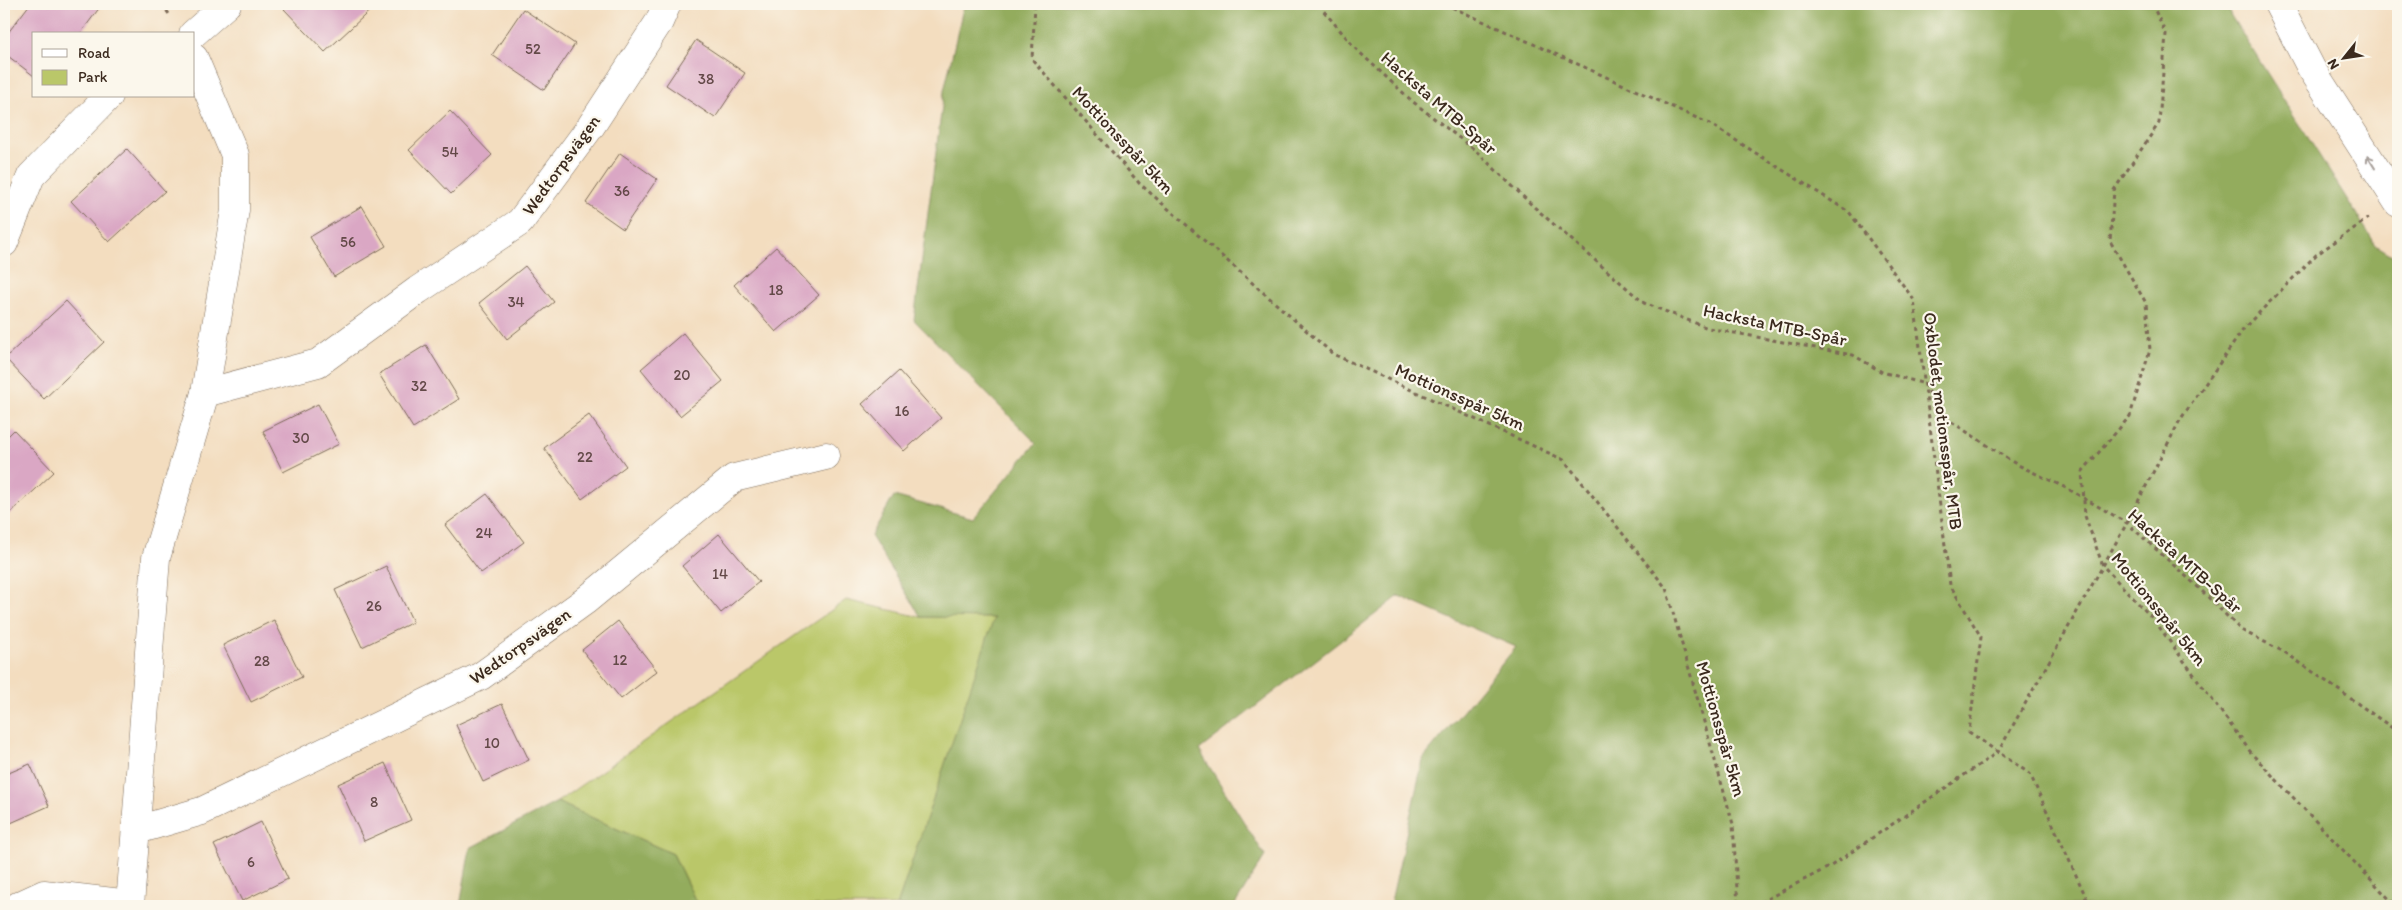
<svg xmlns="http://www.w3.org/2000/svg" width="2402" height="910" font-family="Itim,sans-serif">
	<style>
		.green { fill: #bac769; stroke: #7a7844 }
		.forest { fill: #93ac5d; stroke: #676b3e }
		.building { fill: #daa7c4 }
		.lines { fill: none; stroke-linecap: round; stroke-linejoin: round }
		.minor-casing { stroke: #7b6956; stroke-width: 29 }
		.path { stroke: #7b6956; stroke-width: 3; stroke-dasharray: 4 4; stroke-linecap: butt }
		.minor { stroke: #fff; stroke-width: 28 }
		.oneway { stroke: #a79f9a }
		.labels { text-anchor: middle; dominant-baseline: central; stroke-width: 4.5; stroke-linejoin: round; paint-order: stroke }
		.number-label { font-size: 15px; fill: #634948 }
		.street-label { font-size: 18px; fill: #3b2a1e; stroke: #fbf7ec }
	</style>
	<rect width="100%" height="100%" fill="#fbf7ec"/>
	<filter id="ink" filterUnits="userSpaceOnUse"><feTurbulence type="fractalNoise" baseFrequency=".02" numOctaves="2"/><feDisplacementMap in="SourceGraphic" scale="10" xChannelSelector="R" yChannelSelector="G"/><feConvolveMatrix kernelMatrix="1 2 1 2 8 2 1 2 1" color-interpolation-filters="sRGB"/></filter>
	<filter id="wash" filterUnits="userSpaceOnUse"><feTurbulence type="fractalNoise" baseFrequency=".0096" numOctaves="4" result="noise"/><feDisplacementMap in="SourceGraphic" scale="20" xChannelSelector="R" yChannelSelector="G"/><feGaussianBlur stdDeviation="1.12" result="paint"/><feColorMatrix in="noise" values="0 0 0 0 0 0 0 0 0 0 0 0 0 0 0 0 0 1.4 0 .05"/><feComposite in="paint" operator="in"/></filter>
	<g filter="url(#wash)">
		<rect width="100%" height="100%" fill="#f3ddbf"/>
		<polygon class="green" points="846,600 921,617 995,618 897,906 698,906 673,854 557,802"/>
		<g class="forest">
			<polygon points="964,4 2226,4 2231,16 2376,245 2398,259 2398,906 1390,906 1423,759 1516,647 1399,596 1199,750 1265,856 1234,906 897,906 994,618 921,617 871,536 894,496 973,518 1036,443 914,320 944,91"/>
			<polygon points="557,802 673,854 698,906 460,906 470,848"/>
		</g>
		<g id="blocks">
			<g class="building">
				<polygon points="30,4 95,4 100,7 80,34 34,34 34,76 4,53 4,38"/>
				<polygon points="290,4 377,4 325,52 284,9"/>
				<polygon points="523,9 575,44 544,90 492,55"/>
				<polygon points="696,40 745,73 715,118 666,85"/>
				<polygon points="450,111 492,155 451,194 409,150"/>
				<polygon points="127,149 165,191 109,242 71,201"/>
				<polygon points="620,153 657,179 623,229 586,203"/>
				<polygon points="362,206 386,246 334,277 310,237"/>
				<polygon points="776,247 819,295 776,332 734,285"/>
				<polygon points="525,266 554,302 507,339 479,303"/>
				<polygon points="66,301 104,342 44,399 5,358"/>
				<polygon points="683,333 723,381 680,416 641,369"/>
				<polygon points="426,345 459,399 413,428 379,374"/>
				<polygon points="899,371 941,418 904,451 862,404"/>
				<polygon points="318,404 339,444 283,472 263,431"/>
				<polygon points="589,415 626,466 582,499 544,448"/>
				<polygon points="14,430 54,472 4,519 4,440"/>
				<polygon points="487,494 524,542 481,573 445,525"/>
				<polygon points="719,534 759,582 721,613 682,566"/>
				<polygon points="386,566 413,622 362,647 335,590"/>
				<polygon points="274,620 302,677 251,702 223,645"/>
				<polygon points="618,621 657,671 621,699 582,650"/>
				<polygon points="502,704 529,760 483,782 456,725"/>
				<polygon points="385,763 411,820 364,841 338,784"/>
				<polygon points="30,764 49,806 4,826 4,775"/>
				<polygon points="261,822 288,879 242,901 214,845"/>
			</g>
		</g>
	</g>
	<g filter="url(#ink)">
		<use href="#blocks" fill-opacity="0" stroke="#7b6956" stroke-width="1"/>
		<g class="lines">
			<defs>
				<g id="minor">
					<polyline points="2278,4 2311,68 2398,203"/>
					<polyline points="193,34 227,4"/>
					<polyline points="4,243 31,176 109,96"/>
					<polyline points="205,393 318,363 418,290 520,222 591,126 659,22 667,4"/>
					<polyline points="137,830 202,811 481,676 585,601 734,478 826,456"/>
					<polyline points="18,906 44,894 130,904"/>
					<polyline points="130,906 156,558 205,393 235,210 235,155 194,58"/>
				</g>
			</defs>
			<use href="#minor" class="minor-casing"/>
			<g class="path">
				<polyline points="162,4 169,14"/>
				<polyline points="1035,4 1032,59 1139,183 1333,354 1564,460 1666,588 1733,824 1738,906"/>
				<polyline points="1323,4 1322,9 1356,49 1412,101 1476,151 1534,207 1644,303 1708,328 1853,355 1882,372 1925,384 1941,415 2016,464 2068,489 2127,523 2199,588 2241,630 2286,653 2398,732"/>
				<polyline points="1445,4 1710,124 1849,212 1914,300 1950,585 1981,637 1969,732 2030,774 2090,906"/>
				<polyline points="2152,4 2166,34 2159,123 2114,190 2110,241 2146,303 2150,350 2130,416 2082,472 2085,516 2103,566 2154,620 2252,754 2396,906"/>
				<polyline points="1753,906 1831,866 1998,752 2127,523 2180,420 2245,327 2316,255 2370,217"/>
			</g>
			<use href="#minor" class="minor"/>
		</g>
		<defs><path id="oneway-shaft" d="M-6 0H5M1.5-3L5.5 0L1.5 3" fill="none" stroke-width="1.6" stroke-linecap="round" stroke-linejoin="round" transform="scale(1.25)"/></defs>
		<use class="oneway" href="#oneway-shaft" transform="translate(2371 162) rotate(-122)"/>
	</g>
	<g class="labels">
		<g class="number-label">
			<text x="533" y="49">52</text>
			<text x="706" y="79">38</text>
			<text x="450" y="152">54</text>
			<text x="622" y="191">36</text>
			<text x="348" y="242">56</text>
			<text x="776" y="290">18</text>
			<text x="516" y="302">34</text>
			<text x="682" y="375">20</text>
			<text x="419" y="386">32</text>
			<text x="902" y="411">16</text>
			<text x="301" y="438">30</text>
			<text x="585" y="457">22</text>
			<text x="484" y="533">24</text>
			<text x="720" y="574">14</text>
			<text x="374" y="606">26</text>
			<text x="620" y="660">12</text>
			<text x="262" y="661">28</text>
			<text x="492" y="743">10</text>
			<text x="374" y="802">8</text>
			<text x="251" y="862">6</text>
		</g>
		<g class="street-label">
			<text transform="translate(1439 103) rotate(41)">Hacksta MTB-Spår</text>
			<text transform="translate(1123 140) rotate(47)">Mottionsspår 5km</text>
			<text transform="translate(561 165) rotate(-54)">Wedtorpsvägen</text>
			<text transform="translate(1775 325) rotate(12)">Hacksta MTB-Spår</text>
			<text transform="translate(1460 397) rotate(24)">Mottionsspår 5km</text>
			<text transform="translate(1943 421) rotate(83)">Oxblodet, motionsspår, MTB</text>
			<text transform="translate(2185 561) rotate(42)">Hacksta MTB-Spår</text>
			<text transform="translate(2159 609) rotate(51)">Mottionsspår 5km</text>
			<text transform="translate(520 646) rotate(-35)">Wedtorpsvägen</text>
			<text transform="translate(1721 729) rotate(74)">Mottionsspår 5km</text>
		</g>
	</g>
	<rect width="2402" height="910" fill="none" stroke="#fbf7ec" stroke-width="20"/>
	<rect x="32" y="32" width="162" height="65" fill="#fbf7ec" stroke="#aea59a"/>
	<rect x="42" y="49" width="25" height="8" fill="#ffffff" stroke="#aea59a"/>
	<text x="78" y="58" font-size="15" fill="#3b2a1e">Road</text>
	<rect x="42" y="70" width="25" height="15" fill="#bac769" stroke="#aea59a"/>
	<text x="78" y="82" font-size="15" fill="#3b2a1e">Park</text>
	<g transform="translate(2344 58) rotate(240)" stroke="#fbf7ec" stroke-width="4" paint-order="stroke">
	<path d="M0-4L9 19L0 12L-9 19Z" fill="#3b2a1e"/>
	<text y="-8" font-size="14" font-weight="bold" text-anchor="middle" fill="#3b2a1e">N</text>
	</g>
</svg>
